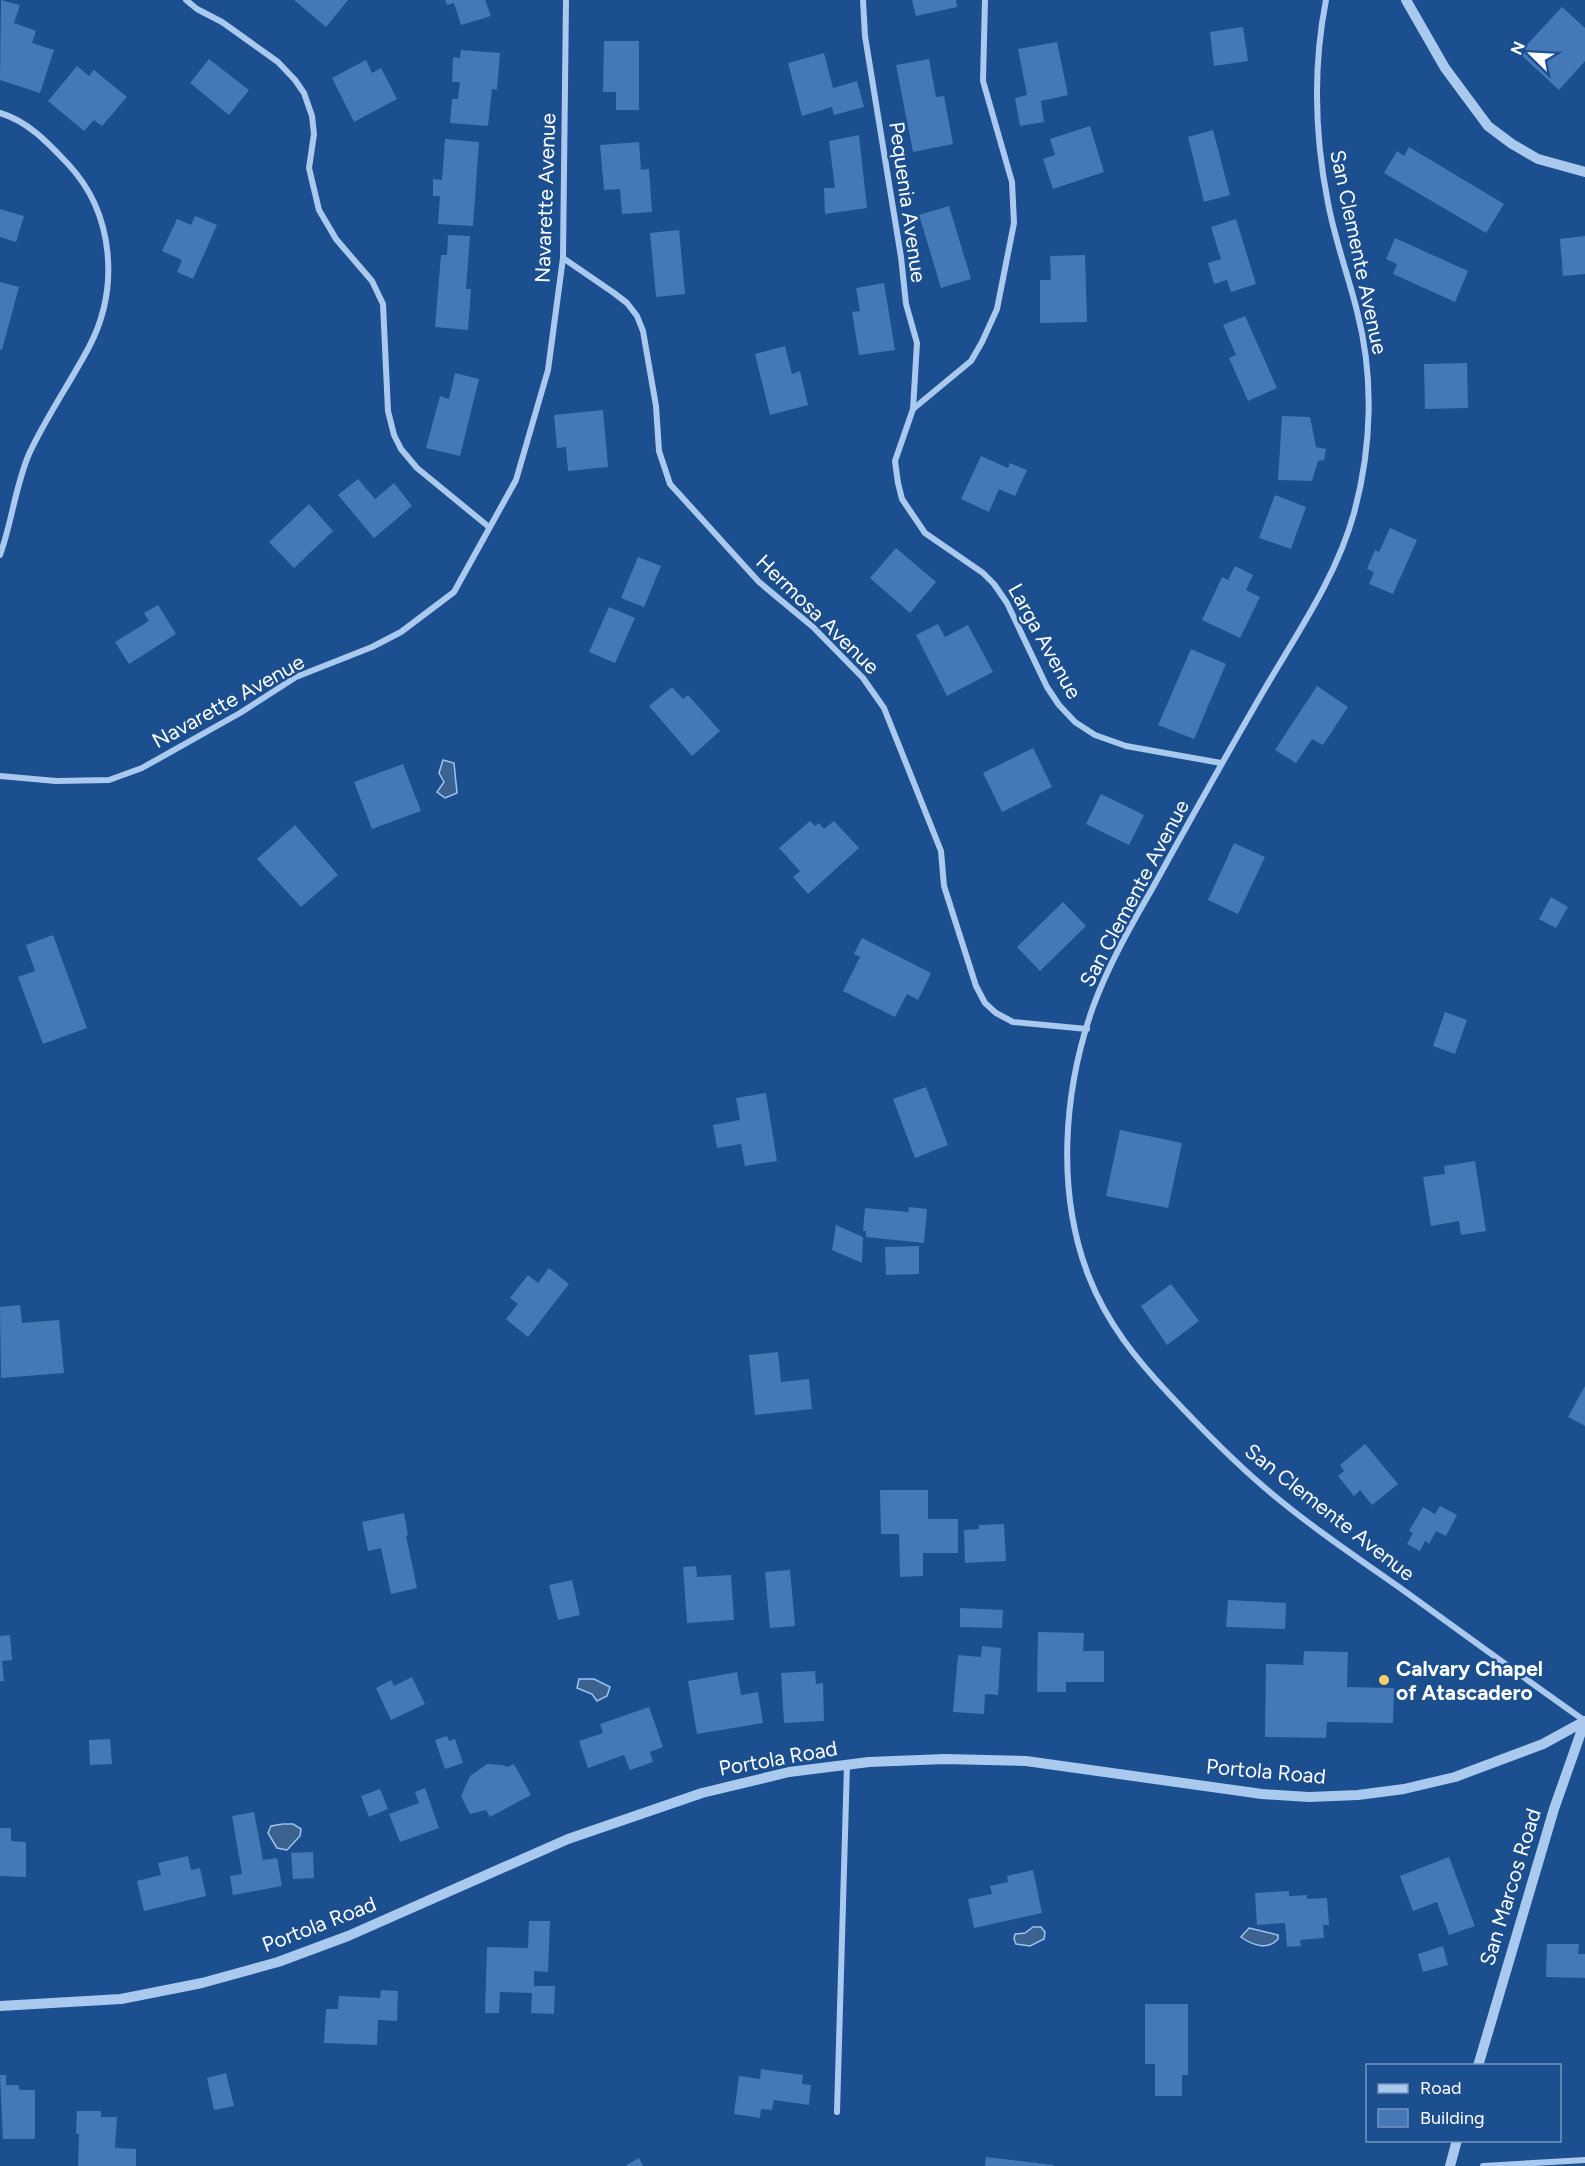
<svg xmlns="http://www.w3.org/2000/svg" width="1585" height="2166" font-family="Figtree,sans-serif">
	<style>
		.water { fill: #3c6290; stroke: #9cc4f0; stroke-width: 1.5 }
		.building { fill: #4478b7 }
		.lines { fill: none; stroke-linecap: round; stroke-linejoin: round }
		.minor { stroke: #a9c9ee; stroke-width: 6 }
		.tertiary { stroke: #a9c9ee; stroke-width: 10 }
		.poi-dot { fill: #ffd166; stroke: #1b4f8f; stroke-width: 2 }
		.labels { text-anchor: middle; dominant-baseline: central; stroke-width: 5; stroke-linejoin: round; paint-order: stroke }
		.street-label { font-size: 21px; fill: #fff; stroke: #1b4f8f }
		.poi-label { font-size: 21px; font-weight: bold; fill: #fff; stroke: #1b4f8f; text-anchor: start }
	</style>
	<rect width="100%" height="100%" fill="#1b4f8f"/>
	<g class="water">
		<polygon points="443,760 454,763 457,793 445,798 437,792 444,782 439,773"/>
		<polygon points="579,1679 594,1679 610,1687 607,1696 597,1701 592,1694 577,1688"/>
		<polygon points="283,1824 293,1824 301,1829 300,1836 287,1850 277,1848 268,1833 271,1826"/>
		<polygon points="1033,1927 1041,1927 1045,1932 1044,1939 1030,1946 1016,1944 1014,1939 1015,1934 1025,1933"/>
		<path d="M1249 1928 1278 1935V1939C1268 1951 1252 1945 1241 1937Z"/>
	</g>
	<g class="building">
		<polygon points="1,0 20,5 14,23 36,31 32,43 54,50 40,93 0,80"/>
		<polygon points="294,0 348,0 326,27"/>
		<polygon points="445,0 485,0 491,16 461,25 454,3 447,5"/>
		<polygon points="912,0 956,0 957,7 916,16"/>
		<polygon points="1562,7 1585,28 1585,61 1559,90 1519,53"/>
		<polygon points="1243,27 1248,61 1214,66 1210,32"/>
		<polygon points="604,41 639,41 639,110 616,110 616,92 603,92"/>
		<polygon points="1057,42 1068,95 1041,101 1044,122 1020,126 1015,98 1027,95 1018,49"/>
		<polygon points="461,50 500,53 497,90 492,89 488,126 450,123 452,99 458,99 460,82 452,82 453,57 460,58"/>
		<polygon points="824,53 833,88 857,81 864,107 834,115 832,107 802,116 788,63"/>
		<polygon points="209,59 249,90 229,115 190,83"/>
		<polygon points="929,59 936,97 944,96 953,144 913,152 896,65"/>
		<polygon points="366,60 372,73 381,68 397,99 354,122 332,78"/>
		<polygon points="77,66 89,76 94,70 127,97 102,126 94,120 84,131 48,101"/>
		<polygon points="1090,126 1104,172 1053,189 1043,159 1055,155 1050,139"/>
		<polygon points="1213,130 1230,195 1204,202 1188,137"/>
		<polygon points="859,135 867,208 825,214 824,188 835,188 829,141"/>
		<polygon points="445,139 479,142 473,226 438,224 440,196 433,196 433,179 442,180"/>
		<polygon points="639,142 641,170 649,169 652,212 622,214 620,189 604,190 600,145"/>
		<polygon points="1409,147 1504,204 1486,233 1384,173 1397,151 1404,156"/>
		<polygon points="949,206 971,279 941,288 919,215"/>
		<polygon points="0,209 24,216 16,242 0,237"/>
		<polygon points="195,216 217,225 193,279 177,272 182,260 162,251 177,219 191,225"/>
		<polygon points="1236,219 1256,284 1231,292 1227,280 1214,284 1208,263 1221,259 1211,227"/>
		<polygon points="679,230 685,294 656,297 650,233"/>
		<polygon points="448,235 470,236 466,289 471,289 468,330 435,327 441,255 447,255"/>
		<polygon points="1585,236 1585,274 1563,276 1560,239"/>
		<polygon points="1395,238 1468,271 1455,302 1393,274 1397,264 1386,259"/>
		<polygon points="1085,255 1087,322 1040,323 1040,280 1051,280 1050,256"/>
		<polygon points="0,282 19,287 2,350 0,349"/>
		<polygon points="884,283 895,350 859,355 852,312 860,311 856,288"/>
		<polygon points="1245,316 1277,388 1248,401 1229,358 1236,355 1223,325"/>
		<polygon points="785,346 792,374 800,371 808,405 770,415 755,354"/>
		<polygon points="1467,363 1468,408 1425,409 1424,364"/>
		<polygon points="455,373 479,379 460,456 426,448 440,396 449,399"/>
		<polygon points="603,410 608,467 568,471 566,447 557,448 554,415"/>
		<polygon points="1282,416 1310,417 1316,447 1326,449 1324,460 1318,461 1312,481 1278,480"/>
		<polygon points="981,456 1008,468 1010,463 1027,470 1015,496 999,489 989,512 961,499"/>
		<polygon points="358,479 375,499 394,483 412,506 374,538 338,495"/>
		<polygon points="1275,495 1306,507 1291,549 1259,538"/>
		<polygon points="309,504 333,531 294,568 269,542"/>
		<polygon points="1390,528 1417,540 1393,594 1369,584 1374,572 1367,569 1375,550 1379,552"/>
		<polygon points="896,548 936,582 910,613 870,578"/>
		<polygon points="638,557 661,566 644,607 621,598"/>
		<polygon points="1235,566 1253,575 1246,590 1260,597 1240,638 1202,620 1222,577 1228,580"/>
		<polygon points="158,605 176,634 129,664 115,642 149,621 144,613"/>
		<polygon points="609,607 635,618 615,663 589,652"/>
		<polygon points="938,624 945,637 968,625 993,672 947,696 916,635"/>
		<polygon points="1191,649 1226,664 1194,739 1158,725"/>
		<polygon points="1317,686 1348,707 1323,745 1312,739 1296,763 1275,750"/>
		<polygon points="672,687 683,699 688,695 720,731 692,756 649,706"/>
		<polygon points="1033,748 1052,787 1002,812 983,773"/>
		<polygon points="403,764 421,811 372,829 354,782"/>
		<polygon points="1101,794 1144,815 1129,845 1086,824"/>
		<polygon points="810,821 815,826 819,823 824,829 834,821 859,848 808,894 793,877 800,871 779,848"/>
		<polygon points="295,825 338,875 301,907 257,859"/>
		<polygon points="1234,843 1265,857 1238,914 1208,900"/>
		<polygon points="1551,897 1568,907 1556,928 1539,919"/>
		<polygon points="1063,902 1086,926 1040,971 1017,947"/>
		<polygon points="53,935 87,1028 43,1044 18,977 35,971 26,945"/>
		<polygon points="862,938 931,973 918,1000 907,994 895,1017 843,991 860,957 854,954"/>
		<polygon points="1445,1012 1467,1020 1455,1054 1433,1046"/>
		<polygon points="926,1087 948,1145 915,1158 893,1099"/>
		<polygon points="766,1093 777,1161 745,1166 741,1144 717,1148 713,1125 740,1120 736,1098"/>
		<polygon points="1120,1130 1182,1143 1168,1208 1106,1196"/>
		<polygon points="1475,1161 1486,1231 1461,1235 1459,1221 1431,1226 1423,1177 1445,1174 1444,1166"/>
		<polygon points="909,1207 927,1209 924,1243 866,1237 866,1231 863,1231 865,1208 908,1212"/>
		<polygon points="836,1225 863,1237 862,1263 832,1250"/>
		<polygon points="919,1246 919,1274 886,1275 885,1247"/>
		<polygon points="549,1268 569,1284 528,1337 506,1319 518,1304 510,1298 528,1275 538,1283"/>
		<polygon points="1171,1284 1199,1321 1167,1345 1141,1306"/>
		<polygon points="20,1305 22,1323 59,1320 64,1373 1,1378 0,1307"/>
		<polygon points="778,1352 781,1382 809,1379 812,1409 755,1415 749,1355"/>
		<polygon points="1585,1386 1585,1426 1568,1417"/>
		<polygon points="1365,1444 1398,1484 1372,1505 1360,1490 1354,1496 1338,1476 1344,1471 1340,1465"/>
		<polygon points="880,1490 928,1490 928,1519 958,1519 958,1553 923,1553 923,1576 900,1577 899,1534 881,1534"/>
		<polygon points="1440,1506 1457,1515 1446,1536 1436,1531 1429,1544 1425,1541 1420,1551 1407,1544 1413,1533 1409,1531 1423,1507 1435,1514"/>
		<polygon points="404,1513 408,1535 406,1536 417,1588 391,1594 381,1548 368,1551 362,1522"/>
		<polygon points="1004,1524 1006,1561 965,1563 964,1530 979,1529 979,1525"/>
		<polygon points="696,1566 697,1577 731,1575 734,1620 687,1623 683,1567"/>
		<polygon points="790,1570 795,1626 770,1628 765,1572"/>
		<polygon points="572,1580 580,1615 558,1620 549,1585"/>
		<polygon points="1228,1600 1286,1603 1285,1629 1226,1627"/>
		<polygon points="960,1608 1003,1610 1002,1628 960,1627"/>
		<polygon points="1038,1632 1084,1633 1083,1651 1104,1651 1104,1682 1066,1682 1066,1692 1037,1692"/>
		<polygon points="10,1635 12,1660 2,1661 4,1681 0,1681 0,1636"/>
		<polygon points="982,1646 1001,1648 998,1695 985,1694 984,1714 953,1712 958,1655 981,1657"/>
		<polygon points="1304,1651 1348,1652 1347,1687 1394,1688 1393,1723 1327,1722 1326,1738 1265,1737 1266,1664 1303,1665"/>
		<polygon points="815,1671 816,1684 823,1683 824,1721 784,1723 781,1673"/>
		<polygon points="737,1672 741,1695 758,1692 763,1723 697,1734 688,1681"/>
		<polygon points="412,1677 425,1704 391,1720 376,1688 391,1680 394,1686"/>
		<polygon points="649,1707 663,1747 650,1752 653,1762 630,1770 624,1755 588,1768 579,1741 603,1733 600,1724"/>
		<polygon points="447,1736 449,1741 455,1739 463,1763 445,1769 435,1740"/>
		<polygon points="110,1739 112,1764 90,1765 89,1740"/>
		<polygon points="487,1764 502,1765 508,1767 514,1764 531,1795 490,1817 486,1810 470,1814 461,1796 470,1776"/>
		<polygon points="425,1788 439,1828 400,1842 389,1814 419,1803 415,1792"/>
		<polygon points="380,1789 388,1809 369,1817 361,1796"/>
		<polygon points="254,1812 263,1860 277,1858 282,1886 233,1895 230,1876 242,1874 232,1816"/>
		<polygon points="0,1828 11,1828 11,1841 26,1842 26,1877 0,1876"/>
		<polygon points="313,1852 314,1878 293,1879 291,1853"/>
		<polygon points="188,1856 191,1870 200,1868 206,1896 144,1911 137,1881 161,1875 158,1863"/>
		<polygon points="1449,1857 1475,1926 1449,1935 1437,1902 1413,1911 1400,1876"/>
		<polygon points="1033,1870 1042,1913 974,1928 968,1899 992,1894 990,1886 1008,1882 1007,1876"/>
		<polygon points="1289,1891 1289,1896 1307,1895 1307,1899 1327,1898 1329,1925 1323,1925 1324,1938 1300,1940 1301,1946 1287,1947 1285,1923 1257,1925 1255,1893"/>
		<polygon points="529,1921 550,1921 548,1972 534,1971 534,1986 555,1986 554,2014 531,2013 532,1993 500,1992 499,2013 485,2013 487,1947 528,1948"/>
		<polygon points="1547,1944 1579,1944 1578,1954 1585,1954 1585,1978 1546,1977"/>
		<polygon points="1443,1946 1448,1965 1423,1972 1418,1954"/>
		<polygon points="381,1990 398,1991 397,2021 378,2020 377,2045 324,2043 326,2009 338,2009 339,1996 380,1998"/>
		<polygon points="1145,2004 1188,2004 1188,2075 1182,2075 1182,2096 1155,2096 1155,2064 1145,2064"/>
		<polygon points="761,2069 803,2075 802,2084 811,2085 809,2105 774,2100 772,2110 761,2109 760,2118 734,2114 739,2076 760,2079"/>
		<polygon points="226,2073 234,2106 214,2110 207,2078"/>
		<polygon points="0,2075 6,2075 6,2085 19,2085 19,2090 35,2090 35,2139 3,2139"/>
		<polygon points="77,2111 101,2111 101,2117 117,2117 115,2148 136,2149 136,2166 78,2166 79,2134 76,2134"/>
		<polygon points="986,2157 1053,2165 1053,2166 985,2166"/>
		<polygon points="639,2158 643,2166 625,2166"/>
	</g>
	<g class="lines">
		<g class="minor">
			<polyline points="186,0 197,9 222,22 278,62 295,80 304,93 312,116 314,134 309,168 319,210 336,239 372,281 383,304 388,411 394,435 401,449 417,468 489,527"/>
			<polyline points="863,0 865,36 901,257 906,304 917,343 913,409"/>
			<polyline points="985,0 983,81 1012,182 1014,223 997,309 982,342 971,361 913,409 895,461 898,483 902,499 925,533 983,573 994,584 1007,603 1047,687 1059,705 1075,722 1095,735 1126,746 1221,763"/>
			<path d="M1326 0C1313 66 1315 137 1328 203 1335 240 1348 275 1357 311 1374 376 1372 447 1354 513 1337 575 1300 629 1267 685 1228 752 1190 820 1152 889 1130 927 1108 966 1093 1007 1063 1092 1056 1193 1089 1277 1107 1323 1136 1359 1169 1394 1199 1426 1230 1458 1264 1487 1307 1524 1356 1557 1403 1590 1464 1634 1524 1678 1585 1721"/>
			<path d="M0 113C28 121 49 144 68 164 114 213 120 288 89 347 70 383 46 417 29 454 15 487 12 522 0 555"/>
			<polyline points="563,258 614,293 627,303 637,316 643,331 656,406 659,451 670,484 759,582 813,627 863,678 884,708 941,851 944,886 976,986 985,1003 996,1013 1013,1022 1087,1029"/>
			<polyline points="0,776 56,781 109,780 142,768 240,713 296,677 372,647 401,632 454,592 516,480 548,370 563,258 566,0"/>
			<polyline points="837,2112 847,1765"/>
			<polyline points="1483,2166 1585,2160"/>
		</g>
		<g class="tertiary">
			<polyline points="1406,0 1445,68 1488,126 1512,144 1538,159 1585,172"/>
			<polyline points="0,2006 121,1999 202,1983 278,1962 348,1936 568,1839 702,1793 789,1772 869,1762 945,1759 1026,1761 1262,1794 1309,1797 1358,1795 1404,1789 1455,1777 1543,1744 1585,1721"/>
			<polyline points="1478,2066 1554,1809 1585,1721"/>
			<polyline points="1450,2166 1457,2140"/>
		</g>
	</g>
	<circle class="poi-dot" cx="1384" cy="1680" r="6"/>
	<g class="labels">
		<g class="street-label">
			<text transform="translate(545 198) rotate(-88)">Navarette Avenue</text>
			<text transform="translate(908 202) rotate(82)">Pequenia Avenue</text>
			<text transform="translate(1359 252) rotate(78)">San Clemente Avenue</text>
			<text transform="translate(818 614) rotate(44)">Hermosa Avenue</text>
			<text transform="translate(1045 641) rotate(61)">Larga Avenue</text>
			<text transform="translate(228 701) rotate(-29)">Navarette Avenue</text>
			<text transform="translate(1134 893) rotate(-62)">San Clemente Avenue</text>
			<text transform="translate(1330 1512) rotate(38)">San Clemente Avenue</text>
			<text transform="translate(778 1758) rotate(-10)">Portola Road</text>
			<text transform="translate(1266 1771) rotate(5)">Portola Road</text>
			<text transform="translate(1510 1887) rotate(-73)">San Marcos Road</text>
			<text transform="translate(319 1924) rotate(-21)">Portola Road</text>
		</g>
		<g class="poi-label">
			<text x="1396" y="1668">Calvary Chapel<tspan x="1396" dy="24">of Atascadero</tspan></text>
		</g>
	</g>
	<rect x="1366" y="2064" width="195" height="78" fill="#1b4f8f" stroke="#7695bc" stroke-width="1.5"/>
	<rect x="1378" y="2084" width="30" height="9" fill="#a9c9ee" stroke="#7695bc" stroke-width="1.5"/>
	<text x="1420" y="2094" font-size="18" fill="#ffffff">Road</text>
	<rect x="1378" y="2109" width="30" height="18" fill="#4478b7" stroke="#7695bc" stroke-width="1.5"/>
	<text x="1420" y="2124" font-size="18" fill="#ffffff">Building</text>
	<g transform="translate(1531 54) rotate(294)" stroke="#1b4f8f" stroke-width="4.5" paint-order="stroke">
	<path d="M0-4.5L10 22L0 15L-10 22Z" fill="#ffffff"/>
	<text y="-9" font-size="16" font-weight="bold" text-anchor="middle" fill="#ffffff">N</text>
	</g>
</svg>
